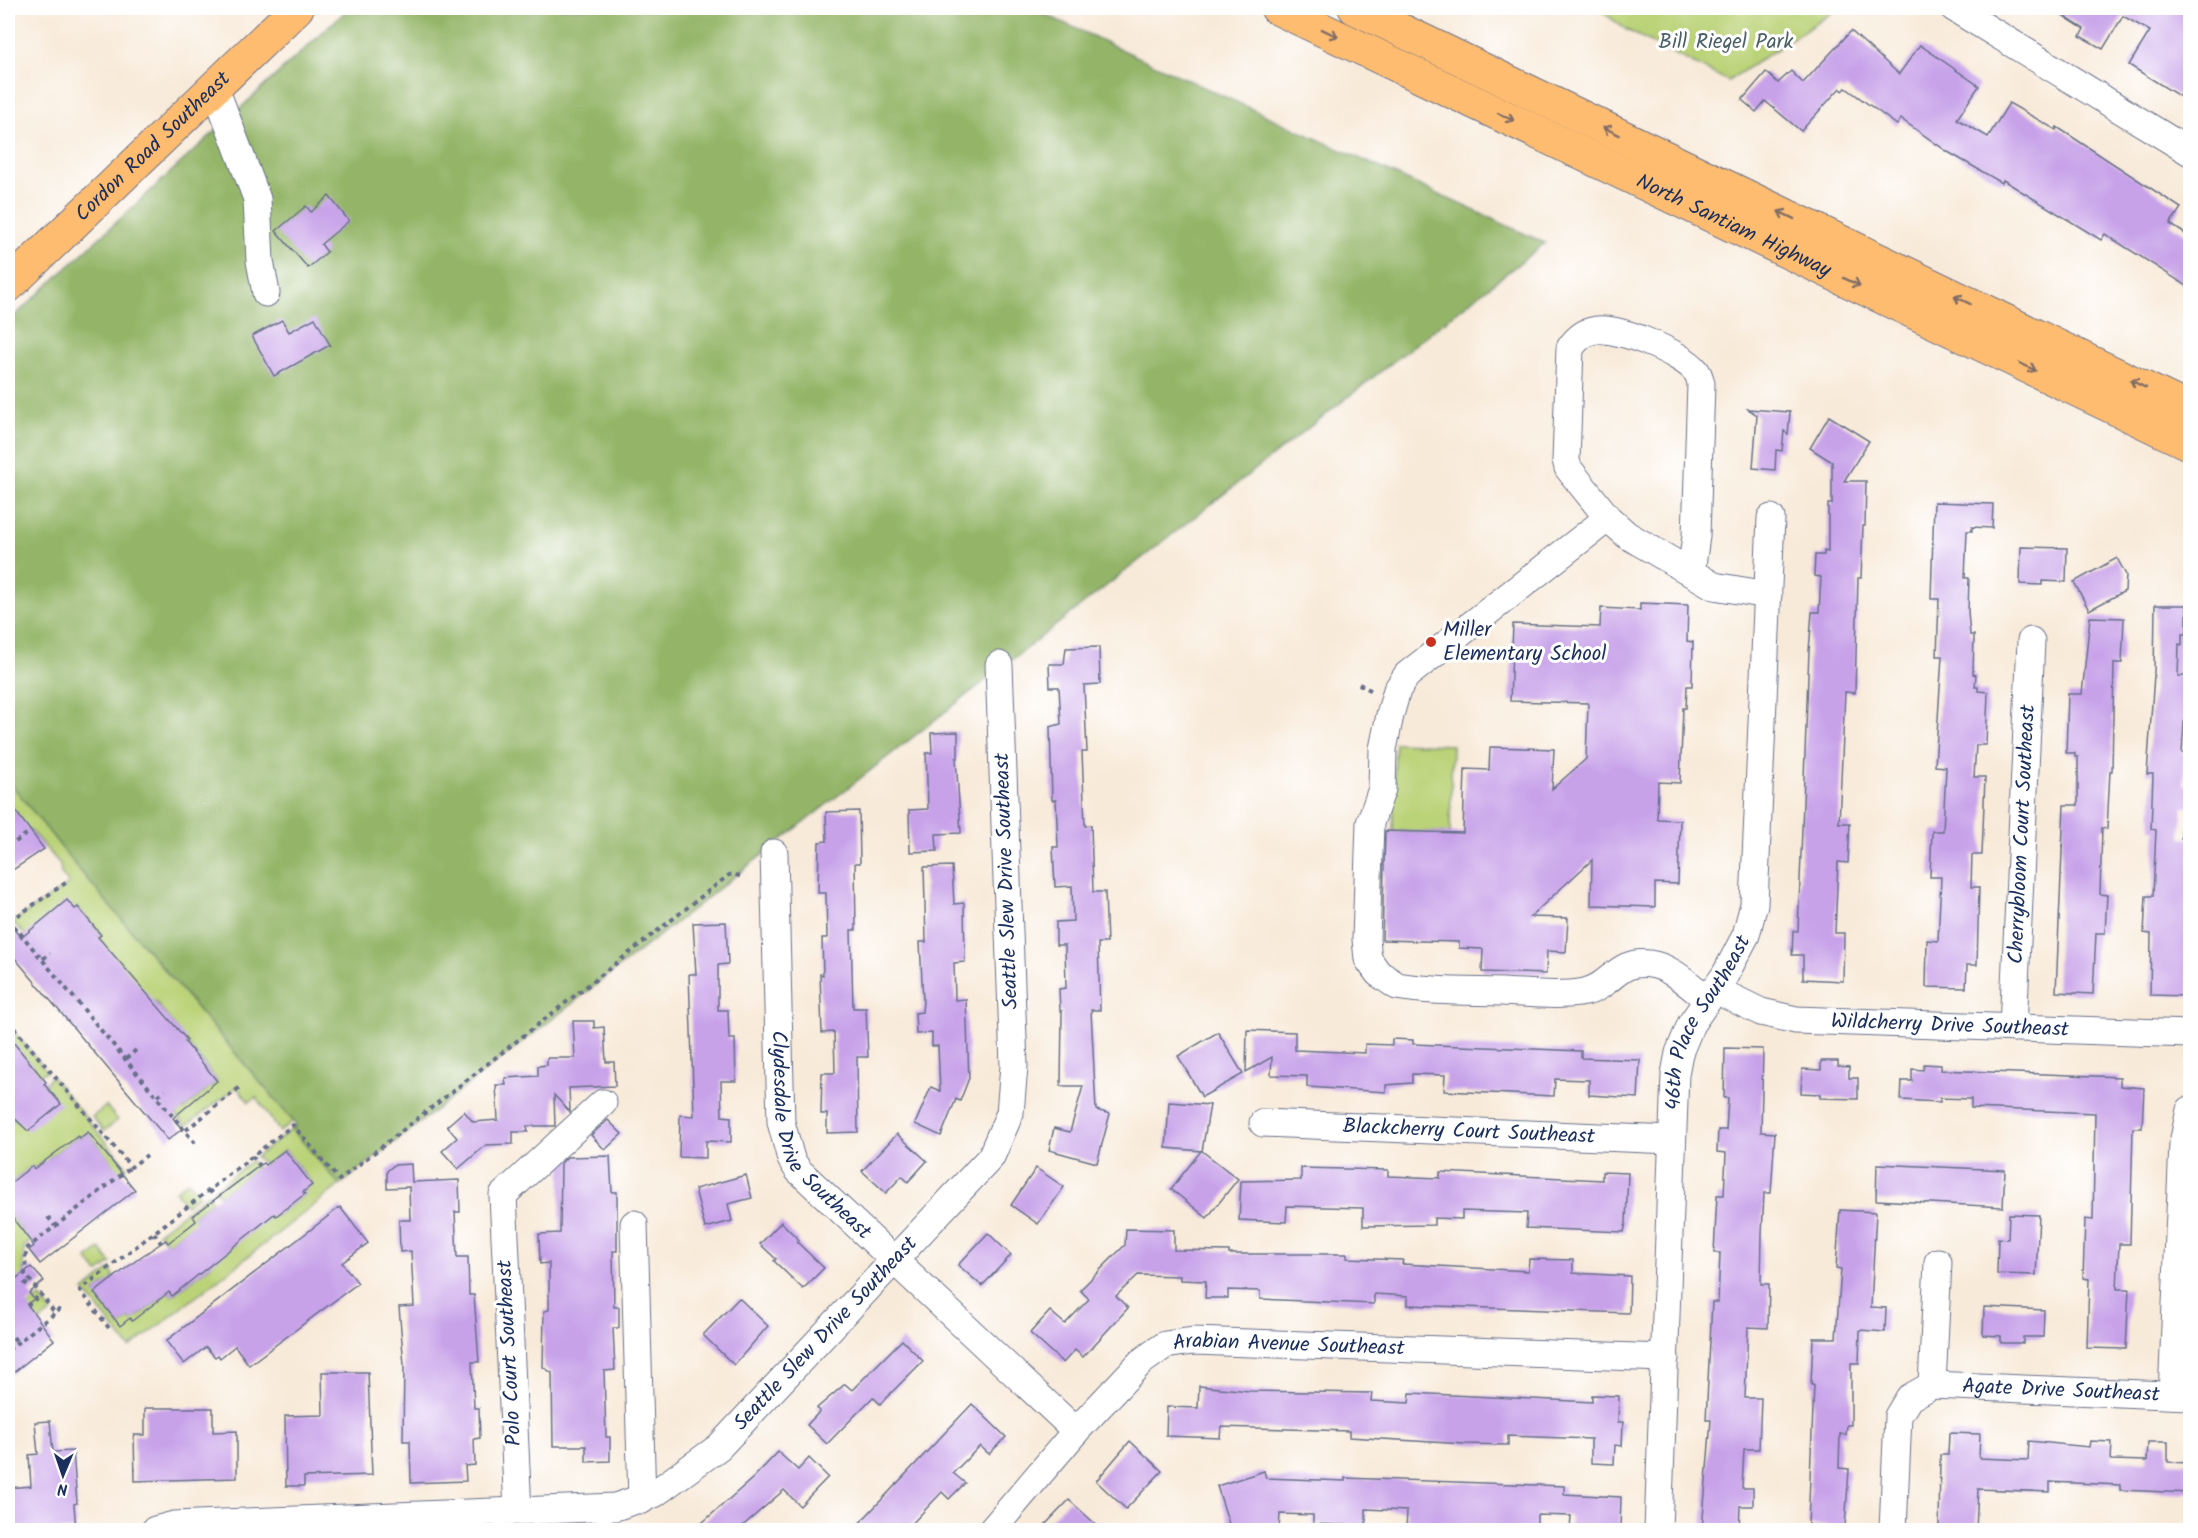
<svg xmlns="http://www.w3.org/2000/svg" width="2198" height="1538" font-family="Kalam,sans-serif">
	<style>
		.green { fill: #bbd378; stroke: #6b816b; stroke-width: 1.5 }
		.forest { fill: #94b568; stroke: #587263; stroke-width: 1.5 }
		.building { fill: #c8a2e9 }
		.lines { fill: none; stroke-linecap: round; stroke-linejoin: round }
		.minor-casing { stroke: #687089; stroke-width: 29 }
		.major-casing { stroke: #687089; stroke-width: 35 }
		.highway-casing { stroke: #687089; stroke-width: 35 }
		.path { stroke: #687089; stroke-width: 4; stroke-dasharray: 4.5 4.5; stroke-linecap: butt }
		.minor { stroke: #fff; stroke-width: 27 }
		.major { stroke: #febc70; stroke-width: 33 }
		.highway { stroke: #febc70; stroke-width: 33 }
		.oneway { stroke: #816e66 }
		.poi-dot { fill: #c8321e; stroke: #fff; stroke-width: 2 }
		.labels { text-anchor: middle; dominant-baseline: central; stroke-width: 6; stroke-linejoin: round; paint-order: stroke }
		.park-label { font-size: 21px; fill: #4b6066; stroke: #fff }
		.street-label { font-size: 21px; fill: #1b2f5e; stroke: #fff }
		.poi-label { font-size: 21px; fill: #1b2f5e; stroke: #fff; text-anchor: start }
	</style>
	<rect width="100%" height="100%" fill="#fff"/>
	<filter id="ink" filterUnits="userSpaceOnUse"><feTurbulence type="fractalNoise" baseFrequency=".0167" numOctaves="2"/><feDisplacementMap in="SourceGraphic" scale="12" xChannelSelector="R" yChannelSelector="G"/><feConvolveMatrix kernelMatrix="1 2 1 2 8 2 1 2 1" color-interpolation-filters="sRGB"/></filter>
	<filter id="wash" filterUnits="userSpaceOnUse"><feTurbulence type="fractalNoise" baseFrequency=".008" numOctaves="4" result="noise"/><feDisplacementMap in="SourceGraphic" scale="24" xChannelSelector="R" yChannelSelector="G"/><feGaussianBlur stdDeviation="1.35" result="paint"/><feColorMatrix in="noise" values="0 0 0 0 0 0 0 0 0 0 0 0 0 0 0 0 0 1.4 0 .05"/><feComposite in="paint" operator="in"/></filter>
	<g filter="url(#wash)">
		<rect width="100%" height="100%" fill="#f8ead9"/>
		<g class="green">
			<polygon points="1597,8 1839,8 1728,81 1627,30"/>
			<polygon points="1395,743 1452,745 1450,833 1393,831"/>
			<polygon points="8,780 77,867 293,1121 280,1132 256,1097 249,1102 237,1087 186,1126 161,1097 167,1092 183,1110 217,1081 155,1001 121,1029 105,946 98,937 101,934 77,907 43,956 13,922 69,884 61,873 60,864 30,830 10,844 24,824 8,801"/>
			<polygon points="14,1032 47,1071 37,1076 10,1039"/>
			<polygon points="51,1076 127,1167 100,1189 114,1165 88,1132 80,1138 78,1136 49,1158 45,1165 42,1163 34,1169 32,1166 8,1185 8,1112 18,1123"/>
			<polygon points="106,1106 118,1120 104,1131 92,1117"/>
			<polygon points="292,1129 340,1185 130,1348 84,1291 111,1269 114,1278 94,1293 120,1326 130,1318 132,1321 161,1299 167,1290 172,1296 211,1265 185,1230 168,1243 158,1233 208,1194 212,1202 193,1216 220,1251 274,1214 276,1216 305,1194 303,1192 312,1184 285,1150 265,1165 256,1157"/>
			<polygon points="251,1161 257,1168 221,1195 214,1190"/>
			<polygon points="188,1181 199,1195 186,1205 175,1191"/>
			<polygon points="8,1212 23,1232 51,1226 24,1247 23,1275 10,1284 8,1281"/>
			<polygon points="100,1249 111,1263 98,1273 87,1259"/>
			<polygon points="40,1297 52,1312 19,1338 27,1307"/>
		</g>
		<polygon class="forest" points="349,8 1031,8 1545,243 340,1185 292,1129 296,1126 293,1121 77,867 8,780 8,322"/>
		<g id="blocks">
			<g class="building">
				<polygon points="2051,8 2190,8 2190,103 2129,65 2150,31 2123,16 2103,49 2080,36 2084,29"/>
				<polygon points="1851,31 1899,74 1920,45 1979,86 1957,119 1988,137 2009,103 2056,130 2057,127 2181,208 2170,224 2190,237 2190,288 2105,234 2101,240 2003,180 2002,183 1948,152 1901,119 1897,125 1846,88 1843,91 1840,88 1801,131 1765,101 1756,112 1742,100 1766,72 1778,83 1791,71 1803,83"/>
				<polygon points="329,196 349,221 321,244 327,252 308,268 276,231 306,206 311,212"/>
				<polygon points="315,318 330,345 274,376 252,336 282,320 289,332"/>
				<polygon points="1748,409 1790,412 1788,434 1784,431 1782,451 1776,450 1775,470 1753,468 1757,415"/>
				<polygon points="1829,416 1869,441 1844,481 1866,481 1865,526 1863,526 1861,578 1858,578 1855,693 1845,692 1839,823 1850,823 1848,863 1838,862 1835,933 1844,933 1843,981 1803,979 1803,955 1792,955 1793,931 1798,931 1809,651 1812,612 1819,612 1821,577 1814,576 1815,555 1824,555 1824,551 1828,552 1828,504 1832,504 1832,462 1810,448"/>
				<polygon points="1934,502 1993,504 1992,528 1972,527 1972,531 1967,531 1965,578 1969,578 1968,612 1970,635 1974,635 1973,674 1976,675 1975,687 1978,687 1978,691 1988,692 1986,745 1976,745 1974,777 1985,777 1982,855 1972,855 1971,887 1979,887 1977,965 1967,965 1966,988 1926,987 1927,940 1938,941 1941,877 1930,877 1932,831 1943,831 1946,767 1935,766 1942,656 1937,656 1939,599 1931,599"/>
				<polygon points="2021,547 2067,548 2066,582 2042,581 2042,585 2020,584"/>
				<polygon points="2117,558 2126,575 2125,591 2089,610 2074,582"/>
				<polygon points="1640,603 1688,605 1687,641 1693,642 1692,686 1687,686 1686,708 1683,708 1680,783 1658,782 1657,819 1680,820 1678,884 1655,883 1655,907 1591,905 1592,860 1530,917 1568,918 1566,952 1547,951 1546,974 1482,972 1483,949 1459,948 1459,942 1382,940 1385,831 1463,833 1465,769 1489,770 1490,747 1554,749 1552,789 1586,759 1588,703 1510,701 1513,624 1600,627 1601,608 1640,610"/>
				<polygon points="2155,605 2187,605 2187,634 2182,634 2182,645 2179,644 2178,676 2186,676 2186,699 2189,699 2188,722 2184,722 2182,753 2185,753 2184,785 2190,785 2190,807 2183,807 2181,838 2190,839 2189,996 2150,995 2151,934 2144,933 2146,896 2153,896 2156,830 2151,829 2153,774 2147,774 2154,675"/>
				<polygon points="2090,617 2124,618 2122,663 2114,663 2112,771 2110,771 2107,829 2102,828 2100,894 2107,895 2105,933 2096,933 2093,994 2056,992 2064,805 2078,805 2078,757 2075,757 2075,753 2066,753 2068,694 2082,694"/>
				<polygon points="1099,647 1100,684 1084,685 1087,752 1082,752 1085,826 1091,825 1093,892 1105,892 1107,943 1098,943 1100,1010 1091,1010 1096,1110 1110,1114 1097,1163 1049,1150 1054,1128 1070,1132 1083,1086 1061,1086 1062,1011 1060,1011 1059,989 1066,988 1065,945 1056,945 1056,922 1073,921 1072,886 1055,887 1053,847 1058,847 1056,800 1052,800 1050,727 1061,724 1059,687 1050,687 1049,664 1064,664 1066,648"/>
				<polygon points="958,732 958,758 956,758 961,833 936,834 937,851 910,852 909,810 928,809 926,753 932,753 931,733"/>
				<polygon points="8,801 44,849 8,873"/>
				<polygon points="859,811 860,863 855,863 856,930 851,930 853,1008 866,1008 868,1057 857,1057 858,1132 827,1133 827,1114 821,1114 822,1073 835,1073 834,1032 822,1033 820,974 823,975 822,938 827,938 826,893 818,893 819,842 827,841 826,812"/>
				<polygon points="952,866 954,904 964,903 965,962 954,963 955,1000 966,999 969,1078 960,1101 956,1099 941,1136 915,1124 931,1087 940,1091 938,1046 932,1046 932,1033 916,1034 915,1013 922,1012 923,1001 920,942 926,942 924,867"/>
				<polygon points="67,900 75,909 78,907 101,935 98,937 187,1040 185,1042 217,1081 173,1118 182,1129 168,1140 8,950 8,922 21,938"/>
				<polygon points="726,922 728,964 718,965 718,1010 728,1010 729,1039 735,1039 736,1081 721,1081 722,1116 731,1117 731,1142 706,1141 706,1158 679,1157 680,1115 694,1116 689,974 696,974 693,923"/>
				<polygon points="573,1021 594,1021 594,1028 604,1027 606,1062 614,1062 615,1086 569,1088 570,1112 554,1095 555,1126 527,1126 528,1132 513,1132 513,1144 486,1145 458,1169 442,1151 457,1138 447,1126 464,1111 473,1122 498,1120 496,1085 506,1085 505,1078 538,1076 538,1066 547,1065 547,1058 575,1058"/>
				<polygon points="1247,1030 1295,1032 1295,1050 1365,1053 1365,1044 1392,1045 1392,1039 1413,1040 1413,1044 1581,1051 1581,1058 1640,1060 1638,1098 1589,1095 1589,1080 1555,1079 1554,1096 1444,1091 1445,1075 1412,1074 1412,1083 1386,1085 1386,1092 1307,1087 1307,1076 1271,1075 1272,1057 1246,1072"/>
				<polygon points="1218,1032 1243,1074 1202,1097 1178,1056"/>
				<polygon points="8,1036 46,1082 44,1084 61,1104 28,1131 8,1112"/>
				<polygon points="1725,1048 1763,1049 1761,1132 1775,1133 1771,1193 1764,1193 1762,1234 1761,1284 1769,1284 1768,1328 1748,1327 1745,1398 1761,1398 1759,1449 1744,1449 1742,1488 1753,1488 1753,1506 1740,1506 1739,1530 1702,1530 1711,1420 1706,1420 1712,1302 1718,1302 1720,1253 1714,1253 1717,1195 1724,1195 1726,1153 1717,1152 1718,1130 1726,1130 1728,1098 1724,1098"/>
				<polygon points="1821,1061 1838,1061 1838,1066 1849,1067 1849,1078 1858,1078 1858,1099 1820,1098 1820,1094 1801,1093 1802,1069 1821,1070"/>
				<polygon points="1924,1064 1941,1065 1941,1070 2120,1077 2120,1086 2144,1088 2142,1128 2133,1128 2130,1244 2119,1244 2117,1289 2129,1289 2126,1349 2087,1348 2089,1279 2083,1278 2085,1219 2093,1220 2095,1113 1971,1108 1971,1099 1940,1098 1940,1102 1901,1100 1902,1081 1912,1081 1912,1069 1923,1070"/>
				<polygon points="1169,1102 1210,1105 1202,1151 1238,1179 1207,1218 1171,1189 1201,1151 1166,1148"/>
				<polygon points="608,1120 622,1134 605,1150 591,1135"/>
				<polygon points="88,1132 135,1190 40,1264 29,1250 34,1246 8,1212 8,1185 32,1166 34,1169 78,1136 80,1138"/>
				<polygon points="897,1134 927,1161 908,1182 902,1176 886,1193 862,1171"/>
				<polygon points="285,1150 312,1185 303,1192 305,1194 276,1216 274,1214 172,1296 169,1292 132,1321 130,1318 120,1326 94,1293 142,1256 166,1240 168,1243 196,1221 193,1216 263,1163 265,1165"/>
				<polygon points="610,1156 612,1192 617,1192 617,1251 613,1251 614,1307 619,1307 619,1328 613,1328 615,1370 604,1371 606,1437 610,1437 610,1461 586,1462 586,1446 553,1446 552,1373 543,1367 544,1311 549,1310 549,1263 540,1264 539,1234 560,1233 561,1163 567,1157"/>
				<polygon points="411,1164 412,1182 459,1180 460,1212 455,1212 457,1257 468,1257 469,1295 474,1295 479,1362 472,1362 474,1408 479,1408 480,1438 474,1439 475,1465 465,1466 466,1481 411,1483 410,1441 403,1441 404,1365 399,1307 414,1306 411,1251 400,1252 399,1220 410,1220 409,1187 387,1188 387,1171 394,1165"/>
				<polygon points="1877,1164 2005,1170 2003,1207 1876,1200"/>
				<polygon points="1036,1168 1064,1187 1038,1224 1011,1205"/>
				<polygon points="1301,1168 1388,1170 1388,1176 1440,1178 1440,1172 1602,1180 1602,1172 1628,1173 1626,1223 1624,1232 1526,1228 1527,1213 1462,1211 1462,1219 1434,1218 1434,1225 1363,1226 1363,1208 1287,1206 1286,1222 1239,1220 1241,1181 1301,1180"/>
				<polygon points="746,1175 752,1198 728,1204 732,1221 705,1228 695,1189"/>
				<polygon points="340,1207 368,1243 342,1263 358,1283 249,1365 235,1346 220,1358 218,1355 215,1357 206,1347 184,1364 166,1341"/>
				<polygon points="1840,1210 1876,1212 1871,1307 1886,1308 1885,1332 1860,1330 1859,1363 1851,1363 1851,1425 1847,1425 1846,1435 1840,1434 1839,1468 1849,1469 1845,1527 1808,1525 1814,1385 1811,1385 1813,1338 1836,1338 1841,1269 1836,1268"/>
				<polygon points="2009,1214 2039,1215 2036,1275 1997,1274 1998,1238 2008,1239"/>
				<polygon points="781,1222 799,1240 797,1242 824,1268 803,1289 774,1261 776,1259 760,1244"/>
				<polygon points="1126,1229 1174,1230 1174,1250 1229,1251 1229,1254 1347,1254 1347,1258 1403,1260 1402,1264 1528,1271 1529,1259 1573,1260 1573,1273 1630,1276 1629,1313 1408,1305 1408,1296 1374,1294 1374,1304 1260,1299 1260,1291 1228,1290 1228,1298 1205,1298 1206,1281 1180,1280 1180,1276 1138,1275 1116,1296 1128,1308 1083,1357 1075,1350 1063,1363 1030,1333 1050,1311 1065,1324 1089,1299 1080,1290 1125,1245"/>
				<polygon points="988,1233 1011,1255 982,1286 958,1265"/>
				<polygon points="31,1267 44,1281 29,1293 34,1299 27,1304 54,1340 8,1377 8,1285"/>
				<polygon points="739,1298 768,1326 734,1365 703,1335"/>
				<polygon points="1984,1307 2044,1310 2043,1337 2023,1337 2023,1343 2001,1343 2001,1336 1983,1335"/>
				<polygon points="902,1340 923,1361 880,1404 873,1397 827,1444 807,1425 820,1411 817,1408 845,1384 852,1390"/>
				<polygon points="322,1372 368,1372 372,1475 304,1477 304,1486 286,1486 285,1416 323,1415"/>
				<polygon points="1199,1386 1250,1391 1372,1393 1371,1401 1409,1403 1410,1393 1592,1402 1592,1395 1619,1396 1618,1422 1623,1422 1622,1446 1615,1445 1614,1464 1591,1463 1591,1439 1508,1436 1508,1445 1465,1444 1349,1437 1349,1431 1221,1427 1220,1438 1166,1436 1167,1407 1198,1408"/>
				<polygon points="972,1404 1006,1437 989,1454 980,1446 953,1473 965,1483 949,1499 942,1492 906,1530 853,1530"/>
				<polygon points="145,1408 213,1408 213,1432 237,1431 237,1478 135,1481 134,1435 145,1435"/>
				<polygon points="50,1421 53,1452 73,1451 77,1503 74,1504 76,1530 8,1530 8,1488 31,1486 29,1455 38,1454 35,1422"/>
				<polygon points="1949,1433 1980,1434 1979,1458 2028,1460 2029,1441 2089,1447 2090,1441 2112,1442 2111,1460 2147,1461 2148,1442 2168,1442 2168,1462 2190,1463 2190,1493 2120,1490 2120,1485 2050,1482 2050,1492 1978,1489 1976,1530 1939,1530 1940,1455 1948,1455"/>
				<polygon points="1130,1441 1162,1471 1126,1509 1096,1481"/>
				<polygon points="778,1452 798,1470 809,1458 828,1477 800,1506 784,1490 738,1530 694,1530 753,1478"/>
				<polygon points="1264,1471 1266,1478 1345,1481 1345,1478 1564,1486 1564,1494 1621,1497 1620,1530 1570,1530 1571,1516 1537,1515 1537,1530 1406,1529 1407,1511 1366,1509 1366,1526 1313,1524 1313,1515 1280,1514 1279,1530 1231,1530 1217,1486"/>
				<polygon points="1069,1500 1102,1530 1040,1530"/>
			</g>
		</g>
	</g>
	<g filter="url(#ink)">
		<use href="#blocks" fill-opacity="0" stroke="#687089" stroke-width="1.5"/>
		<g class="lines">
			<defs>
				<g id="minor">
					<polyline points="1954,8 2190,152"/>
					<polyline points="215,88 257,199 260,261 266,293"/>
					<path d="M1608 518 1407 675 1397 690 1390 715 1383 749 1382 789 1370 823 1366 939 1368 959 1378 973 1397 986C1431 992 1467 991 1502 992 1528 993 1559 997 1585 992 1612 986 1617 959 1650 964 1672 967 1691 987 1708 1000"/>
					<path d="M1691 573 1696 536 1701 384C1700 379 1699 374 1696 371 1682 353 1614 324 1592 331 1583 333 1575 341 1570 348L1566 460 1568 468 1608 518 1627 535 1714 586 1768 595"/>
					<path id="s1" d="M774 853 781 1122 791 1159 798 1170 1076 1431"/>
					<path id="s2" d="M1716 990 1761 1012 1796 1020 2190 1034"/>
					<path id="s3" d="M2013 1028 2031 641"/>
					<path id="s4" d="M1263 1123 1672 1140"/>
					<polyline points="634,1224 642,1500"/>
					<path id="s5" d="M1932 1385 2189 1396"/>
					<polyline points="1932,1385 1938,1262"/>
					<polyline points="2172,1395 2183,1144 2190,1110"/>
					<polyline points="518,1511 503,1195 603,1103"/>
					<path id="s6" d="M155 1530 174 1525 615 1507 654 1494 719 1447 991 1157 1010 1113 1014 1066 999 665"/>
					<path id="s7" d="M992 1530 1076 1431 1141 1362 1165 1345 1193 1341 1665 1358"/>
					<path id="s8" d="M1658 1530 1675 1074 1679 1053 1691 1024 1725 975 1746 935 1754 904 1771 518"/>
					<polyline points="1893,1530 1898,1416 1909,1398 1932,1385"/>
				</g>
				<g id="major">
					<path id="s9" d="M8 286 297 8"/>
				</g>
				<g id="highway">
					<path id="s10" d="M1277 8 2190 444"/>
					<polyline points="1355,8 2190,410"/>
				</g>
			</defs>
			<use href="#minor" class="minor-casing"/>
			<use href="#major" class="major-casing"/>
			<use href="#highway" class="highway-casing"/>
			<g class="path">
				<polyline points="1359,684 1374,692"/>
				<polyline points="8,847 31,831"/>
				<polyline points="10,921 67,882"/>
				<polyline points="8,923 10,921 195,1143"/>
				<polyline points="43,959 50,953"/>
				<polyline points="8,1021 131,1167 147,1155"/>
				<polyline points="126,1059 137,1049"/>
				<polyline points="158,1096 165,1090"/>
				<polyline points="186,1130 239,1088"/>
				<polyline points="252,1156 260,1166"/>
				<polyline points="209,1190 214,1196"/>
				<polyline points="48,1217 55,1226"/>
				<polyline points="154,1233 161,1243"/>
				<polyline points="24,1285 30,1280"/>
				<polyline points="27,1306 41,1294"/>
				<polyline points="60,1309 55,1313 25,1274 26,1249 131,1167"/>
				<polyline points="109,1328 80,1290 293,1125 339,1180 729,875 734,874 741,877"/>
				<polyline points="13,1337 17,1342"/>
				<polyline points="8,1350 55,1313"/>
			</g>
			<use href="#minor" class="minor"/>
			<use href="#major" class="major"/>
			<use href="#highway" class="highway"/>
		</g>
		<defs><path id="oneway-shaft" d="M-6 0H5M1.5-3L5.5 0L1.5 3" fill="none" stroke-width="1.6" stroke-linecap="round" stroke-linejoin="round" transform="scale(1.5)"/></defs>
		<g class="oneway">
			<use href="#oneway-shaft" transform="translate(1330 33) rotate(26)"/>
			<use href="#oneway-shaft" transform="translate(1506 117) rotate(26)"/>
			<use href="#oneway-shaft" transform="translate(1611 131) rotate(-154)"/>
			<use href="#oneway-shaft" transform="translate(1786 215) rotate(-154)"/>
			<use href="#oneway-shaft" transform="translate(1852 282) rotate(26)"/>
			<use href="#oneway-shaft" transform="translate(1962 300) rotate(-154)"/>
			<use href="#oneway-shaft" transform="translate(2028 367) rotate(26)"/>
			<use href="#oneway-shaft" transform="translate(2138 384) rotate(-154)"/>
		</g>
	</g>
	<circle class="poi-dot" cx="1431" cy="642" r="6"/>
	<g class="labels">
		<g class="park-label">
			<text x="1726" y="42">Bill Riegel Park</text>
		</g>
		<g class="street-label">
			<text stroke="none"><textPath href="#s9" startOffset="201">Cordon Road Southeast</textPath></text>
			<text stroke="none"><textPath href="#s10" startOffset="506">North Santiam Highway</textPath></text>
			<text stroke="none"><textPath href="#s3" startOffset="194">Cherrybloom Court Southeast</textPath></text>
			<text transform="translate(1007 881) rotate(-92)">Seattle Slew Drive Southeast</text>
			<text stroke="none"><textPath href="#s8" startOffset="516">46th Place Southeast</textPath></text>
			<text stroke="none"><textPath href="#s2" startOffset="240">Wildcherry Drive Southeast</textPath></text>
			<text stroke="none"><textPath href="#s1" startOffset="297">Clydesdale Drive Southeast</textPath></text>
			<text stroke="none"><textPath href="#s4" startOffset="206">Blackcherry Court Southeast</textPath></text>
			<text stroke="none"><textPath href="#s6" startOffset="738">Seattle Slew Drive Southeast</textPath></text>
			<text stroke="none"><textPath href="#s7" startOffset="378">Arabian Avenue Southeast</textPath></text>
			<text transform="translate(510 1353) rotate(-93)">Polo Court Southeast</text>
			<text stroke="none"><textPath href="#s5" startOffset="129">Agate Drive Southeast</textPath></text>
		</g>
		<g class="poi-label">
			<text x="1443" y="630">Miller<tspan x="1443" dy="24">Elementary School</tspan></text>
		</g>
	</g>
	<rect width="2198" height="1538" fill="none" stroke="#fff" stroke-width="30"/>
	<g transform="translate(63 1475) rotate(182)" stroke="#ffffff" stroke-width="4.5" paint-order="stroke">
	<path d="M0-4.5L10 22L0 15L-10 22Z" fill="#1b2f5e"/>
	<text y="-9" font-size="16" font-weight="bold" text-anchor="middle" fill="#1b2f5e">N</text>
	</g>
</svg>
